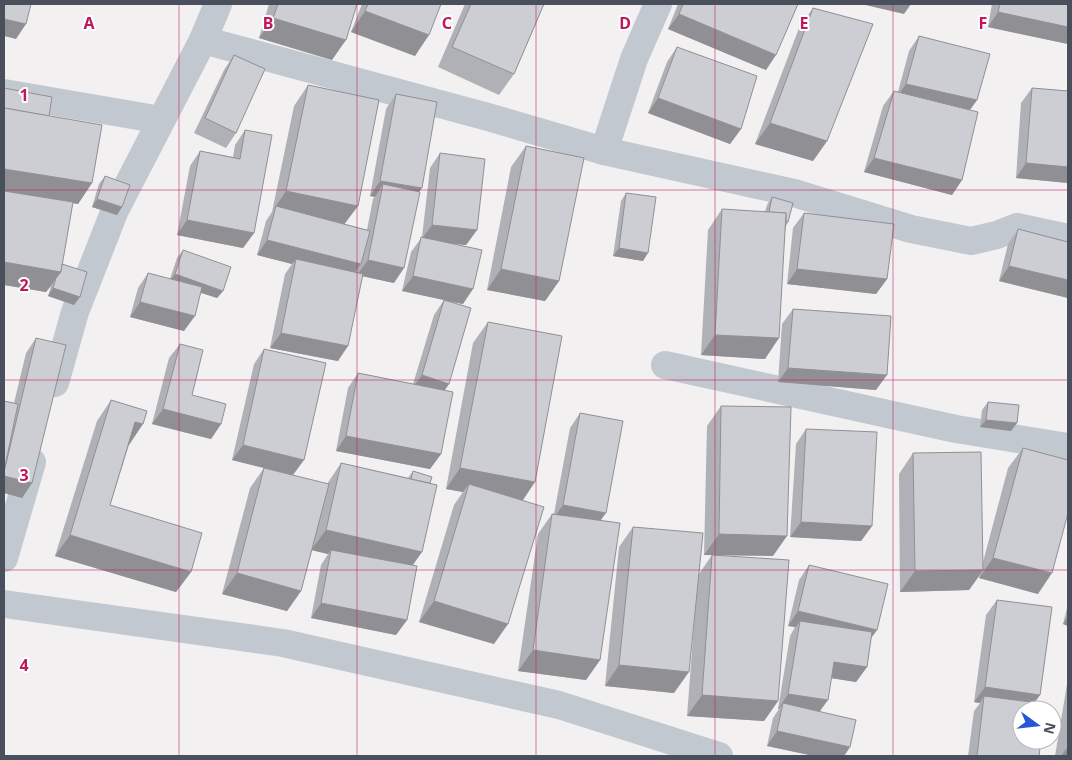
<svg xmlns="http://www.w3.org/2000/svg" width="1072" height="760" font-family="'Noto Sans',sans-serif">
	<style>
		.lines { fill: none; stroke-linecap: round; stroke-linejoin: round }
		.minor { stroke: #c1c8d0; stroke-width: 28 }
		.wall { fill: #b0b1b6 }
		.shaded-wall { fill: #909094 }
		.building { fill: #cdced4; stroke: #909094 }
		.grid { fill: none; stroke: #c2185b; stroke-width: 1; stroke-opacity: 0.55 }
		.grid-label { font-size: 16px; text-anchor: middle; font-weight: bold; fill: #c2185b; stroke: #fff; stroke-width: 4; stroke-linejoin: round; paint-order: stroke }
	</style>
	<rect width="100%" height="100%" fill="#f2f0f0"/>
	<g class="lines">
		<g class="minor">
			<polyline points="203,40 488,117 604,151 794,193 911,229 971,241 997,235 1017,227 1068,238"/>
			<polyline points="4,93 161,120"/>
			<polyline points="604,151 634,59 658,4"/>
			<polyline points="665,365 956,429 1068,447"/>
			<polyline points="55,383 75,312 115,210 203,40 218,4"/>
			<polyline points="4,558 32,462"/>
			<polyline points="4,604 283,643 559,705 719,756"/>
		</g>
	</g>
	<g class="wall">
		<polygon points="269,4 357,4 332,60 259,38"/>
		<polygon points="362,4 441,4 415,56 351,32"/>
		<polygon points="465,4 544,4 514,74 499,95 438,67"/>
		<polygon points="678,4 798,4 766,70 668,29"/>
		<polygon points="992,4 1068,4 1068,44 988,27"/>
		<polygon points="813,8 827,141 813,161 755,144 799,28"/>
		<polygon points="919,36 977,100 970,110 962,180 952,195 864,172 883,106 894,91 898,92 909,51"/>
		<polygon points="677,47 741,129 730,144 648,113 667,62"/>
		<polygon points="234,55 236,133 226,148 194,133 224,70"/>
		<polygon points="308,85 345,224 367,230 373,199 375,197 370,196 386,109 396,94 419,192 394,283 362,276 338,361 270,348 285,274 292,264 257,255 266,221 272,212 294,106"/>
		<polygon points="4,88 49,116 92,183 78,204 73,203 62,264 74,305 48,296 51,286 46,292 4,285"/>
		<polygon points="1032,88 1068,91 1068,183 1016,178 1021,103"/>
		<polygon points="245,130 254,233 243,248 177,235 190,166 200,151 233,157 235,145"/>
		<polygon points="526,146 559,281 545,301 487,290 511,167"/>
		<polygon points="440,153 477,230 466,245 455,244 463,304 446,301 449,384 445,390 441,454 430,469 336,451 348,388 358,373 413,384 434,315 444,300 402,291 411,252 422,237 430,168"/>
		<polygon points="105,176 117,215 92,207 99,184"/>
		<polygon points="626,193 643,261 613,256 621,201"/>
		<polygon points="772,197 788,222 786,226 765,359 701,355 708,230 722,209 765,212 767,205"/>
		<polygon points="804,213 887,279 876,294 787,284 793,228"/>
		<polygon points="1018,229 1068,242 1068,298 999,281 1008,244"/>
		<polygon points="183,250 223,291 217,298 201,293 184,331 130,317 138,288 148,273 170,279 177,258"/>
		<polygon points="793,309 876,390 778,382 782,324"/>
		<polygon points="488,322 523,500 494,644 419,622 454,505 463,492 446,489 473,343"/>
		<polygon points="36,338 32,483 22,498 4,493 4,401 14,403 26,353"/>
		<polygon points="180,344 192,395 221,424 211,439 152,424 169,358"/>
		<polygon points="264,349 293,475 272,470 327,484 341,463 408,478 413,471 413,565 407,620 396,635 311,618 321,565 328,554 312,550 301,591 287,611 222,594 250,488 264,468 232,460 254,364"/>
		<polygon points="111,400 129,445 110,505 191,572 176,592 55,556 97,421"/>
		<polygon points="988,402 1011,431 980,427 982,410"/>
		<polygon points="721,406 773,556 712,555 778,701 764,721 687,716 695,612 674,693 605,686 619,547 633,527 699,574 712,555 704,555 707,426"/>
		<polygon points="580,413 601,520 600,660 586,680 518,671 538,534 552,514 554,514 570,428"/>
		<polygon points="806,429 872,526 861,541 790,537 796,444"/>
		<polygon points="1023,448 1038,594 979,578 980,575 969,590 900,592 899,474 913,453 983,562 1008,468"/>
		<polygon points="809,565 877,630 871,638 867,667 856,682 831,678 820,712 850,747 844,756 814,756 767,746 773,718 779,709 778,709 790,636 795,627 788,626 799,580"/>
		<polygon points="997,600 1040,695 1034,703 1039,756 968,756 974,711 980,703 974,702 986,615"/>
		<polygon points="1068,604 1068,626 1063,624"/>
		<polygon points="1068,678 1068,756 1055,756"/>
	</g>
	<g class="shaded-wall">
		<polygon points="861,4 911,4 904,14"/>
		<polygon points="365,11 429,35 415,56 351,32"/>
		<polygon points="998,12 1068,27 1068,44 988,27"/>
		<polygon points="679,14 776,55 766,70 668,29"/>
		<polygon points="273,18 346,40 332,60 259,38"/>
		<polygon points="4,19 26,24 16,39 4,36"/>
		<polygon points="906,84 977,100 966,115 895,99"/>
		<polygon points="658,98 741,129 730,144 648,113"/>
		<polygon points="770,123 827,141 813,161 755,144"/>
		<polygon points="874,158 962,180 952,195 864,172"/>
		<polygon points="1026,163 1068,167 1068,183 1016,178"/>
		<polygon points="4,169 92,183 78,204 4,191"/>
		<polygon points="380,181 422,188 411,203 383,184 375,197 370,196"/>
		<polygon points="286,191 358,206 343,226 276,206"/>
		<polygon points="97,199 122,207 117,215 92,207"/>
		<polygon points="187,220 254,233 243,248 177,235"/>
		<polygon points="432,225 477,230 466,245 421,240"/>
		<polygon points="267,240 361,264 350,279 296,259 292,264 257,255"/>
		<polygon points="619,248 648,253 643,261 613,256"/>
		<polygon points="368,260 404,268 394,283 357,275"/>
		<polygon points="4,262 61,272 46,292 4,285"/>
		<polygon points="1009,266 1068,280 1068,298 999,281"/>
		<polygon points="501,269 559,281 545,301 487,290"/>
		<polygon points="797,269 887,279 876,294 787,284"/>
		<polygon points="175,274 223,291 217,298 169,282"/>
		<polygon points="413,276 473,289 463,304 402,291"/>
		<polygon points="53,288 80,297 74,305 48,296"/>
		<polygon points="140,302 195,316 184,331 130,317"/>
		<polygon points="281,333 348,346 338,361 270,348"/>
		<polygon points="715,335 779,338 765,359 701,355"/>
		<polygon points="788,368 887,375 876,390 778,382"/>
		<polygon points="422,375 449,384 438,399 411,390"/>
		<polygon points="163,409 221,424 211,439 152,424"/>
		<polygon points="986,420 1017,423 1011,431 980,427"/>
		<polygon points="135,422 143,424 129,445 121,443"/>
		<polygon points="346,436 441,454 430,469 336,451"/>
		<polygon points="243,445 304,460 293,475 232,460"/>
		<polygon points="460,468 535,482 521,503 469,484 463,492 446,489"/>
		<polygon points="4,476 32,483 22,498 4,493"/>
		<polygon points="563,505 606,513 595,528 552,520"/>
		<polygon points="801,522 872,526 861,541 790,537"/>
		<polygon points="326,530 422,552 408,572 331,550 328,554 311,550"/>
		<polygon points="719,534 787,536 773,556 704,555"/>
		<polygon points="70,535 191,572 176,592 55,556"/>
		<polygon points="993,558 1052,573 1038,594 979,578"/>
		<polygon points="983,570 969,590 900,592 915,571"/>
		<polygon points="237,573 301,591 287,611 222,594"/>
		<polygon points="434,601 508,624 494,644 419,622"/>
		<polygon points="321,603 407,620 396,635 311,618"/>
		<polygon points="798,611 877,630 866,645 800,621 796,627 788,626"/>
		<polygon points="1068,616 1068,626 1063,624"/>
		<polygon points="533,650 600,660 586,680 518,671"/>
		<polygon points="834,662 867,667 856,682 824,677"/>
		<polygon points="619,665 689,672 674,693 605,686"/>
		<polygon points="985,687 1040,695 1029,710 984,696 980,703 974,702"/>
		<polygon points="788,694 828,700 817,715 783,703 779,709 778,709"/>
		<polygon points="702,695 778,701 764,721 687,716"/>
		<polygon points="777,731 850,747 844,756 814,756 767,746"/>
		<polygon points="1067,748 1068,748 1068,756 1061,756"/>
	</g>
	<g class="building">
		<polygon points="4,4 31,4 26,24 4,19"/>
		<polygon points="278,4 357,4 346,40 273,18"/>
		<polygon points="368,4 441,4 429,35 365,11"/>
		<polygon points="471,4 544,4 514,74 452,47"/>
		<polygon points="683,4 798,4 776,55 679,14"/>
		<polygon points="1000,4 1068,4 1068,27 998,12"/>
		<polygon points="813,8 873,24 827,141 770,123"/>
		<polygon points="919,36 990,54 977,100 906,84"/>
		<polygon points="677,47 757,76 741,129 658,98"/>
		<polygon points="234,55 265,69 236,133 205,118"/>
		<polygon points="308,85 379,100 358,206 286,191"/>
		<polygon points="4,88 52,97 49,116 4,108"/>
		<polygon points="1032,88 1068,91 1068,167 1026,163"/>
		<polygon points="894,91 978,112 962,180 874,158"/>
		<polygon points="396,94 437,102 422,188 380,181"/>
		<polygon points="4,108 102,125 92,183 4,169"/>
		<polygon points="245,130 272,135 254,233 187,220 200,151 240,159"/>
		<polygon points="526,146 584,158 559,281 501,269"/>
		<polygon points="440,153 485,159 477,230 432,225"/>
		<polygon points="105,176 130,185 122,207 97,199"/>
		<polygon points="383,184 420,192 404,268 368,260"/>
		<polygon points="4,191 73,202 61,272 4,262"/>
		<polygon points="626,193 656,197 648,253 619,248"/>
		<polygon points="772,197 793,203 788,222 786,222 786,213 769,212"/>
		<polygon points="276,206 370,231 361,264 267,240"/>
		<polygon points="722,209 786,213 779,338 715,335"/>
		<polygon points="804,213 894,224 887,279 797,269"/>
		<polygon points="1018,229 1068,242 1068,280 1009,266"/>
		<polygon points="421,237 482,250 473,289 413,276"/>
		<polygon points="183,250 231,267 223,291 175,274"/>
		<polygon points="296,259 363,274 348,346 281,333"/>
		<polygon points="62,264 87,272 80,297 53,288 56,278 61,272"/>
		<polygon points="148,273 202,287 195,316 140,302"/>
		<polygon points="444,300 471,308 449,384 422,375"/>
		<polygon points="793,309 891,316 887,375 788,368"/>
		<polygon points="488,322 562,336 535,482 460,468"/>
		<polygon points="36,338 66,345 32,483 4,476 4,472"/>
		<polygon points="180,344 203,350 192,395 226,404 221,424 163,409"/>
		<polygon points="264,349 326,363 304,460 243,445"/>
		<polygon points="358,373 453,392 441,454 346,436"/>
		<polygon points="111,400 147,411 143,424 135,422 110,505 202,533 191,572 70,535"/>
		<polygon points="4,401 18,404 4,471"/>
		<polygon points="988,402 1019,405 1017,423 986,420"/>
		<polygon points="721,406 791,407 787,536 719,534"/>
		<polygon points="580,413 623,421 606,513 563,505"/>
		<polygon points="806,429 877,432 872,526 801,522"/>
		<polygon points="1023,448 1068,460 1068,513 1052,573 993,558"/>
		<polygon points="981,452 983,570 915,571 913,453"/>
		<polygon points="341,463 437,485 422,552 326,530"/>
		<polygon points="264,468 329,484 301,591 237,573"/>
		<polygon points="413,471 432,477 430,483 411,479"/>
		<polygon points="469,484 544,507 508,624 434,601"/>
		<polygon points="552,514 620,523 600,660 533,650"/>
		<polygon points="633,527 703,533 689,672 619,665"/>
		<polygon points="331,550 417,566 407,620 321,603"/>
		<polygon points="712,555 789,560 778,701 702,695"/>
		<polygon points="809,565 888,584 877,630 798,611"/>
		<polygon points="997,600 1052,607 1040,695 985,687"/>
		<polygon points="800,621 872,632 867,667 834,662 828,700 788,694"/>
		<polygon points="984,696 1046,704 1046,710 1022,710 1022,740 1041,740 1039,756 977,756"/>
		<polygon points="783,703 856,720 850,747 777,731"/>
	</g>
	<path class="grid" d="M179 4V756M357 4V756M536 4V756M715 4V756M893 4V756M4 190H1068M4 380H1068M4 570H1068"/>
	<g class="grid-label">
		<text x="89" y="29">A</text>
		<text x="268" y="29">B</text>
		<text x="447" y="29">C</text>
		<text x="625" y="29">D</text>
		<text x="804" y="29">E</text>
		<text x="983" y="29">F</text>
		<text x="24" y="101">1</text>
		<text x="24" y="291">2</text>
		<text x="24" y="481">3</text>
		<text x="24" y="671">4</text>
	</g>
	<rect width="1072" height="760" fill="none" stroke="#49505c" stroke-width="10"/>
	<g transform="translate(1037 725) rotate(105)"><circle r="24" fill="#ffffff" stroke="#b6b9be"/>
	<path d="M0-4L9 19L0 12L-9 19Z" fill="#2658d5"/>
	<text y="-8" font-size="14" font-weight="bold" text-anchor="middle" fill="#49505c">N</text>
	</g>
</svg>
